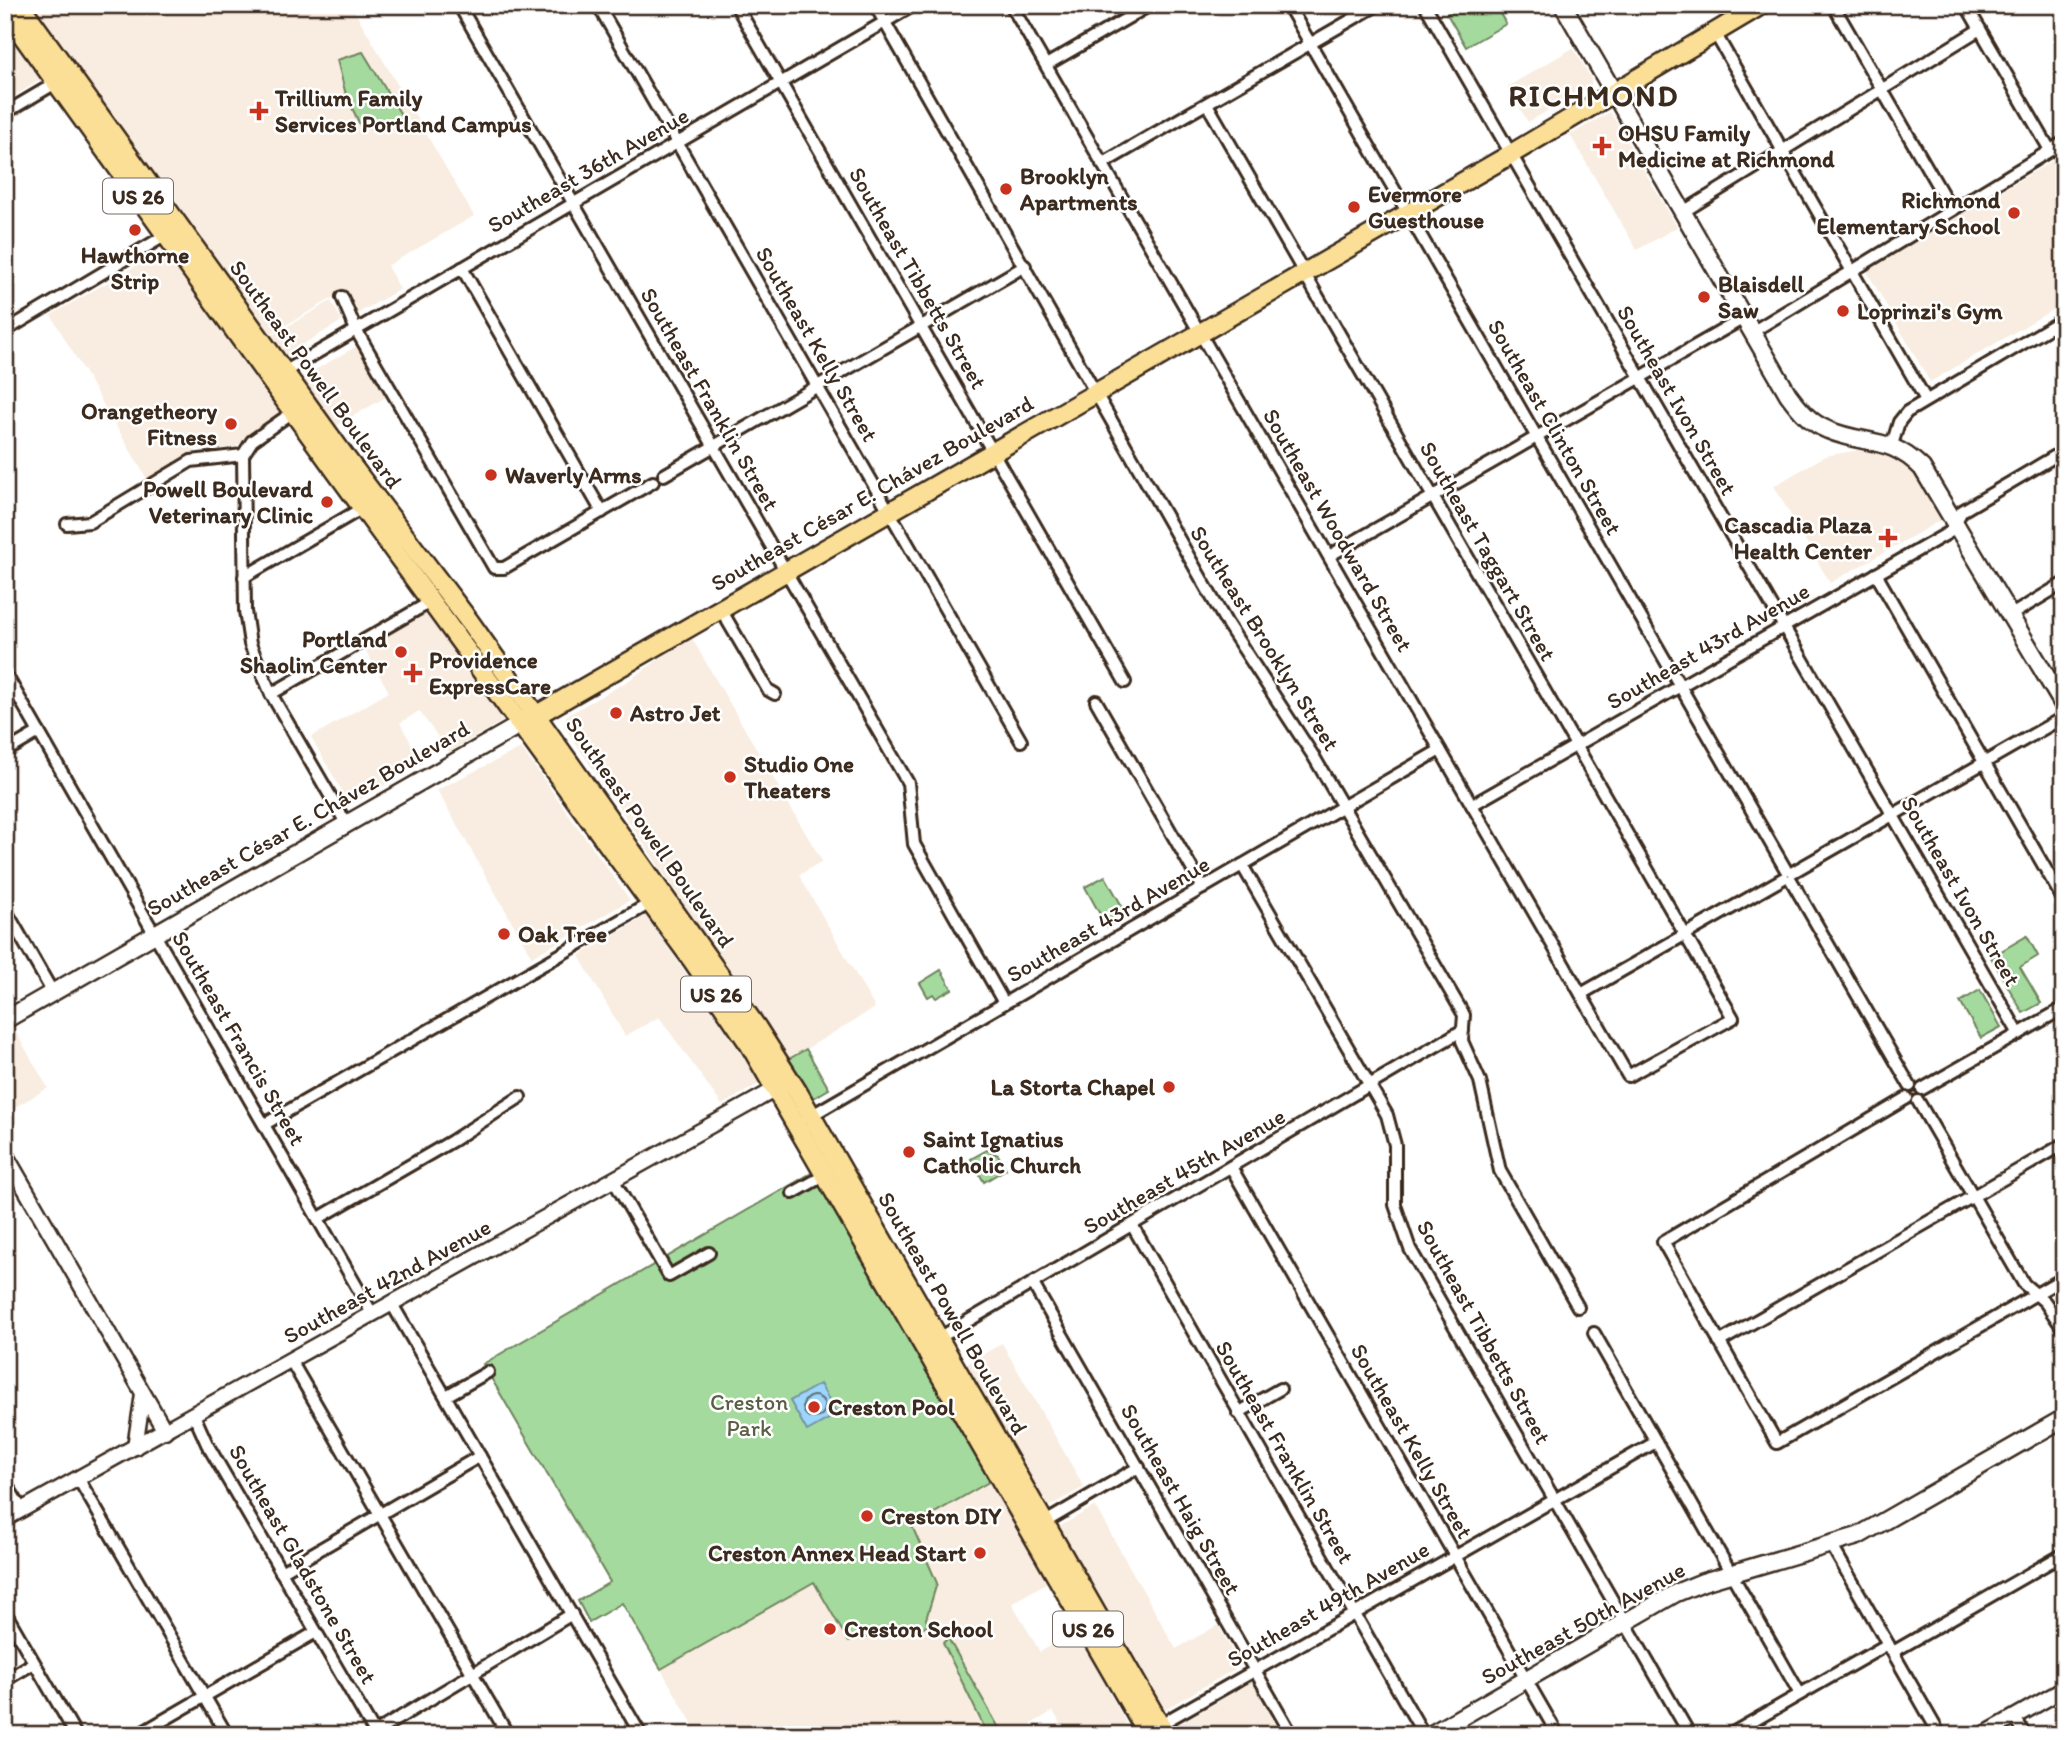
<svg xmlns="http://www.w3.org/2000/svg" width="2069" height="1740" font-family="Itim,sans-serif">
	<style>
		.built { fill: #f8ede0 }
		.green { fill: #a4da9d; stroke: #70825e; stroke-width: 2 }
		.water { fill: #9cd6fc; stroke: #7591a3; stroke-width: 2 }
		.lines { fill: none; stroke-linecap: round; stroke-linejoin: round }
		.shore { stroke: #626f77; stroke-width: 2 }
		.minor-casing { stroke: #3b2a1e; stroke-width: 16 }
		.tertiary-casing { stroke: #3b2a1e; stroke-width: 19 }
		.secondary-casing { stroke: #3b2a1e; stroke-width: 21 }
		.primary-casing { stroke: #3b2a1e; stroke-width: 23 }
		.minor { stroke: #fff; stroke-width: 10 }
		.tertiary { stroke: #fff; stroke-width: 14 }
		.secondary { stroke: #fff; stroke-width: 16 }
		.primary { stroke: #fbdf96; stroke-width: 18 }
		.poi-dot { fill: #c8321e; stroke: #fff; stroke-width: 2.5 }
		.labels { text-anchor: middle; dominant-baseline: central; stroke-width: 5; stroke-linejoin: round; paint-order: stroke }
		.shield { fill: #fff; stroke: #766a62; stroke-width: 2 }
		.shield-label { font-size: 21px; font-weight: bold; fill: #3b2a1e }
		.poi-label { font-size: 23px; font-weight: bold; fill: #3b2a1e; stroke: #fff; text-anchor: start }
		.street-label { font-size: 23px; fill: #3b2a1e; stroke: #fff }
		.park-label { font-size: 23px; fill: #5a5f44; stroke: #fff }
		.district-label { font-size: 30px; font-weight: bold; letter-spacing: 2px; fill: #3b2a1e; stroke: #fff }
	</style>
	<rect width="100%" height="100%" fill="#fff"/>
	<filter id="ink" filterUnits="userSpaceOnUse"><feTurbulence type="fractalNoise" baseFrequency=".0143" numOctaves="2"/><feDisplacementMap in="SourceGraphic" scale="14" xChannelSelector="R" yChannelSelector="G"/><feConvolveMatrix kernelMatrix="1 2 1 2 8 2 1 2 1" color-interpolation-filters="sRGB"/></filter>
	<g filter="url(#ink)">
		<g class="built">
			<polygon points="29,5 351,5 474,216 387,266 400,289 357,314 343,292 267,336"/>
			<polygon points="5,21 43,78 5,102"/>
			<polygon points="1573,48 1591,78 1591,86 1528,122 1507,87"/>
			<polygon points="1610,112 1677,227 1637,250 1570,135"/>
			<polygon points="2064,154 2064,303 1930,382 1866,270"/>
			<polygon points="167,248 283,410 234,448 198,449 147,479 51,315"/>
			<polygon points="331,301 342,321 285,355 271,336"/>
			<polygon points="357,346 386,397 336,426 301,378"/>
			<polygon points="1859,450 1890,456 1913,473 1941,520 1830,583 1774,486 1825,456"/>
			<polygon points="428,611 506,719 449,752 419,711 400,723 422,763 350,805 311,737 389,692 364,648"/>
			<polygon points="691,637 822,861 799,875 875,1008 789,1059 564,726 566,716 628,681"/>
			<polygon points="521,748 630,900 532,957 437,790"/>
			<polygon points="646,916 762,1082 722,1105 659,1017 625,1036 579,956"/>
			<polygon points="14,1029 48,1088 5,1113 5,1034"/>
			<polygon points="1002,1343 1084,1487 1050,1506 1045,1505 964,1366"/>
			<polygon points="995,1479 1053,1579 1012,1603 1040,1652 1076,1631 1126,1723 1106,1735 1067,1735 1053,1711 1013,1735 1003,1735 948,1639 943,1644 988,1735 699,1735 661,1669"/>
			<polygon points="1095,1506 1176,1649 1218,1625 1240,1666 1163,1710 1059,1527"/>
			<polygon points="1252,1682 1282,1735 1176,1735 1172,1728"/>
		</g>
		<g class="green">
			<polygon points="1462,5 1495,5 1506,24 1466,47 1447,14"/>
			<polygon points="363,52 403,118 388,127 361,127 346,95 337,60"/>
			<polygon points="1105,876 1127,915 1107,927 1085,887"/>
			<polygon points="2027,936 2038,956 2020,967 2041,1003 2023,1013 1991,957"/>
			<polygon points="941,970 952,989 936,998 933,994 928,997 920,983"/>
			<polygon points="1980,990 2001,1027 1981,1038 1960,1002"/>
			<polygon points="806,1049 829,1089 812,1099 789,1059"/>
			<polygon points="987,1150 998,1155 1006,1169 984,1182 971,1159"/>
			<polygon points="813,1172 878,1277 994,1479 912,1526 937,1583 926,1619 928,1626 848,1641 814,1582 661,1669 622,1603 589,1622 578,1601 610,1582 483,1364"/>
			<polygon points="948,1638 1003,1735 988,1735 943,1643"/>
		</g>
		<polygon class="water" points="820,1384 837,1414 807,1431 790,1401"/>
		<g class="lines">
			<circle class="shore" cx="814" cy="1407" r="11"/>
			<defs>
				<g id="minor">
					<polyline points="459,5 908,783 914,844 1004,1003"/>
					<polyline points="598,5 1021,741"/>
					<polyline points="736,5 1125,682"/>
					<polyline points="875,5 1226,622 1314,757 1464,1015 1462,1041 1480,1081 1500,1171 1578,1307"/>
					<polyline points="1011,5 1628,1076 1733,1018 1207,104"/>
					<polyline points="1288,5 1786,870"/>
					<polyline points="1425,5 2019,1034"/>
					<polyline points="1833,5 1951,209"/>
					<polyline points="1966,5 2050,150"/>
					<polyline points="1715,33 1926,400"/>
					<polyline points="1046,65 1150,5"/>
					<polyline points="5,113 59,81"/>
					<polyline points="1102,164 1377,5"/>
					<polyline points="1683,212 1980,29"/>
					<polyline points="462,268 602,512"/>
					<polyline points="342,297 356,330 494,568 504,568 653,482"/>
					<polyline points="5,331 171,232"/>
					<polyline points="1752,332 2064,142"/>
					<polyline points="284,372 914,5"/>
					<polyline points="293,412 252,441 243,455 245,611 250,644 271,694 346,823"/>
					<polyline points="1892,445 1899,422 1907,412 2064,319"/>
					<polyline points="664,475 1025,266"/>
					<polyline points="67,524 90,522 191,461 243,455"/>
					<polyline points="1329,556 1744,318"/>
					<polyline points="1876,574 2064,901"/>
					<polyline points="244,577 366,506"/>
					<polyline points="720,608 768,690 775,694"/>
					<polyline points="2011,615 2064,583"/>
					<polyline points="5,673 373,1315"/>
					<polyline points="271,694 432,601"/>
					<polyline points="1096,701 1203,888"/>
					<polyline points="5,752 39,732"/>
					<polyline points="1472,805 1950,532 1962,511 2064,451"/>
					<polyline points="1242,865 1387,1115 1395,1145 1395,1205 1410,1249 1690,1735"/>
					<polyline points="1793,872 2064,717"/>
					<polyline points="1791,880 1910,1086"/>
					<polyline points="5,909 53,993"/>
					<polyline points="1581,994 1784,878"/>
					<polyline points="1922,1089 2064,1008"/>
					<polyline points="1907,1098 1663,1242 1777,1443 2064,1278"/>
					<polyline points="1918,1101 2024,1284 2045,1302 2064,1330"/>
					<polyline points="807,1118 1440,750"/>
					<polyline points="265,1124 654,901"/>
					<polyline points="1231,1167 1558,1735"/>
					<polyline points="614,1181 669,1276 709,1253"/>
					<polyline points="793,1193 827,1174"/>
					<polyline points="319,1218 452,1141 520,1097"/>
					<polyline points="1132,1225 1424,1735"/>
					<polyline points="1033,1284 1292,1735"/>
					<polyline points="392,1304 641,1735"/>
					<polyline points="1594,1333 1800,1694"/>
					<polyline points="934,1341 1463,1030"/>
					<polyline points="1719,1342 2064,1144"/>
					<polyline points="291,1361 508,1735"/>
					<polyline points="446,1396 488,1372"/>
					<polyline points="1238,1413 1280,1389"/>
					<polyline points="194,1415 207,1444 376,1735"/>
					<polyline points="78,1478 227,1735"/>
					<polyline points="5,1482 22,1510"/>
					<polyline points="1042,1524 1139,1467"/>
					<polyline points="1832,1546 1940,1735"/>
					<polyline points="281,1572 480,1456"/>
					<polyline points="5,1612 76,1735"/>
					<polyline points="1893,1652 2064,1554"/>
					<polyline points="5,1680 34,1663"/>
					<polyline points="2015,1717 2025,1735"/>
					<polyline points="374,1733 572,1614"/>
					<polyline points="138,1735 316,1632"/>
					<polyline points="1129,1735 1168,1720 1656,1442"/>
					<polyline points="1729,1735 1888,1644"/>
				</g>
				<g id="tertiary">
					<polyline points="5,1154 165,1431"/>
					<polyline points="135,1447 143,1394"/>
					<polyline points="5,1519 783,1085"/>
					<polyline points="1983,1735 2064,1689"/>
				</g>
				<g id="secondary">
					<path d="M1563 5 1788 394C1799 409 1810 423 1828 430 1866 446 1889 435 1922 468L2064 706"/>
					<polyline points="5,1020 521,724"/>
					<polyline points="1430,1735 1676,1593 1703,1582 1858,1536 2064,1418"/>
				</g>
				<g id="primary">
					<polyline points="20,5 348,461 469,621 757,1028 797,1091 1166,1735"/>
					<polyline points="5,11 335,470 693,961 750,1045 1148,1735"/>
					<polyline points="528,720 1501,160 1761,5"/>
				</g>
			</defs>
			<use href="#minor" class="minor-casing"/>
			<use href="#tertiary" class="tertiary-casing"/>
			<use href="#secondary" class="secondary-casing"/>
			<use href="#primary" class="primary-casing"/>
			<use href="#minor" class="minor"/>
			<use href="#tertiary" class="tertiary"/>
			<use href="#secondary" class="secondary"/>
			<use href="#primary" class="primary"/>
		</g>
	</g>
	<g class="poi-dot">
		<path d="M255.5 100.5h7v7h7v7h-7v7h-7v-7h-7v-7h7z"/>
		<path d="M1598.5 135.5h7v7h7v7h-7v7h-7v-7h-7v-7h7z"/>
		<circle cx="1006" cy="189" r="7"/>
		<circle cx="1354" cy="207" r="7"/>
		<circle cx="2014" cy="213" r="7"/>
		<circle cx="135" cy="230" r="7"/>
		<circle cx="1704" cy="297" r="7"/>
		<circle cx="1843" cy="311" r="7"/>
		<circle cx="231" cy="424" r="7"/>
		<circle cx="491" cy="475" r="7"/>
		<circle cx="327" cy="502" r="7"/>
		<path d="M1884.5 527.5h7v7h7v7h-7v7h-7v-7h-7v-7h7z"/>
		<circle cx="401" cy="652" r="7"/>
		<path d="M409.5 662.5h7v7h7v7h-7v7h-7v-7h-7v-7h7z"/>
		<circle cx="616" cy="713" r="7"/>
		<circle cx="730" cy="777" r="7"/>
		<circle cx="504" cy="934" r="7"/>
		<circle cx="1169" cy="1087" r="7"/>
		<circle cx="909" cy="1152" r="7"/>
		<circle cx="814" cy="1407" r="7"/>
		<circle cx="867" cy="1516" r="7"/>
		<circle cx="980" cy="1553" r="7"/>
		<circle cx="830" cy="1629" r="7"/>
	</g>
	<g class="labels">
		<g class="shield">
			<rect x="103" y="178.5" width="70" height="35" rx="5"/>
			<rect x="681" y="976.5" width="70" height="35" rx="5"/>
			<rect x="1053" y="1611.5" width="70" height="35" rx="5"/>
		</g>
		<g class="shield-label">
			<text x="138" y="196">US 26</text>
			<text x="716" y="994">US 26</text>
			<text x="1088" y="1629">US 26</text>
		</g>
		<g class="poi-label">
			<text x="275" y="98">Trillium Family<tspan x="275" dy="26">Services Portland Campus</tspan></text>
			<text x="1618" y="133">OHSU Family<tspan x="1618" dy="26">Medicine at Richmond</tspan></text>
			<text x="1020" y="176">Brooklyn<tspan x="1020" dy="26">Apartments</tspan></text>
			<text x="1368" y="194">Evermore<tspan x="1368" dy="26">Guesthouse</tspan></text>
			<text x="2000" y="200" text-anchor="end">Richmond<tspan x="2000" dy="26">Elementary School</tspan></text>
			<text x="135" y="255" text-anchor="middle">Hawthorne<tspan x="135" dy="26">Strip</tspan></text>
			<text x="1718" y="284">Blaisdell<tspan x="1718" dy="26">Saw</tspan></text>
			<text x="1857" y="311">Loprinzi's Gym</text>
			<text x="217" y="411" text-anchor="end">Orangetheory<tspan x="217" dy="26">Fitness</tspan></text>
			<text x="505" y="475">Waverly Arms</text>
			<text x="313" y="489" text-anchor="end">Powell Boulevard<tspan x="313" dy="26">Veterinary Clinic</tspan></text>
			<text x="1872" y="525" text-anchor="end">Cascadia Plaza<tspan x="1872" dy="26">Health Center</tspan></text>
			<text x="387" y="639" text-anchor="end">Portland<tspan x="387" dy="26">Shaolin Center</tspan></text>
			<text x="429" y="660">Providence<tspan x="429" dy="26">ExpressCare</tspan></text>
			<text x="630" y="713">Astro Jet</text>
			<text x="744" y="764">Studio One<tspan x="744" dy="26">Theaters</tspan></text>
			<text x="518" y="934">Oak Tree</text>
			<text x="1155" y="1087" text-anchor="end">La Storta Chapel</text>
			<text x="923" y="1139">Saint Ignatius<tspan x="923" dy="26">Catholic Church</tspan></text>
			<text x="828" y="1407">Creston Pool</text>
			<text x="881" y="1516">Creston DIY</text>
			<text x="966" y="1553" text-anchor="end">Creston Annex Head Start</text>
			<text x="844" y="1629">Creston School</text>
		</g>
		<g class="street-label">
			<text transform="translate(588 170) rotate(-30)">Southeast 36th Avenue</text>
			<text transform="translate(918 278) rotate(60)">Southeast Tibbetts Street</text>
			<text transform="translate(817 344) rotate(60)">Southeast Kelly Street</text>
			<text transform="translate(316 374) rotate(54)">Southeast Powell Boulevard</text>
			<text transform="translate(710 399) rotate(60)">Southeast Franklin Street</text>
			<text transform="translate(1677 400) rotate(60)">Southeast Ivon Street</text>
			<text transform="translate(1555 427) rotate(60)">Southeast Clinton Street</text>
			<text transform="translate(872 493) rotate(-30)">Southeast César E. Chávez Boulevard</text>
			<text transform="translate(1338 530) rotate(60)">Southeast Woodward Street</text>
			<text transform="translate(1488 551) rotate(60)">Southeast Taggart Street</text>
			<text transform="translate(1265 638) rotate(58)">Southeast Brooklyn Street</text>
			<text transform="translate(1708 646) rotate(-30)">Southeast 43rd Avenue</text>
			<text transform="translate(308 818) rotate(-30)">Southeast César E. Chávez Boulevard</text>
			<text transform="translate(650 832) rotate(55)">Southeast Powell Boulevard</text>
			<text transform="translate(1961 891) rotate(60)">Southeast Ivon Street</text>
			<text transform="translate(1108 919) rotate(-30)">Southeast 43rd Avenue</text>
			<text transform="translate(239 1038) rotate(60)">Southeast Francis Street</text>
			<text transform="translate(1184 1171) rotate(-30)">Southeast 45th Avenue</text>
			<text transform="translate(387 1281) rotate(-29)">Southeast 42nd Avenue</text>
			<text transform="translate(953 1313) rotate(60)">Southeast Powell Boulevard</text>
			<text transform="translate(1484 1332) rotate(61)">Southeast Tibbetts Street</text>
			<text transform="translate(1412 1441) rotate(60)">Southeast Kelly Street</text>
			<text transform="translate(1285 1452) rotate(60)">Southeast Franklin Street</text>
			<text transform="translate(1181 1499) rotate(60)">Southeast Haig Street</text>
			<text transform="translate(303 1564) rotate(60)">Southeast Gladstone Street</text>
			<text transform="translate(1328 1604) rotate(-30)">Southeast 49th Avenue</text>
			<text transform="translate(1583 1623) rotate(-29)">Southeast 50th Avenue</text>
		</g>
		<g class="park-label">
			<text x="749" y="1402">Creston<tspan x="749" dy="26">Park</tspan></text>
		</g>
		<g class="district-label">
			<text x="1594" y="95">RICHMOND</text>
		</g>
	</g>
	<rect width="2069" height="1740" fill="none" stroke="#fff" stroke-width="28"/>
	<rect x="14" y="14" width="2041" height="1712" fill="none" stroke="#3b2a1e" stroke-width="2.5" filter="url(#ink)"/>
</svg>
